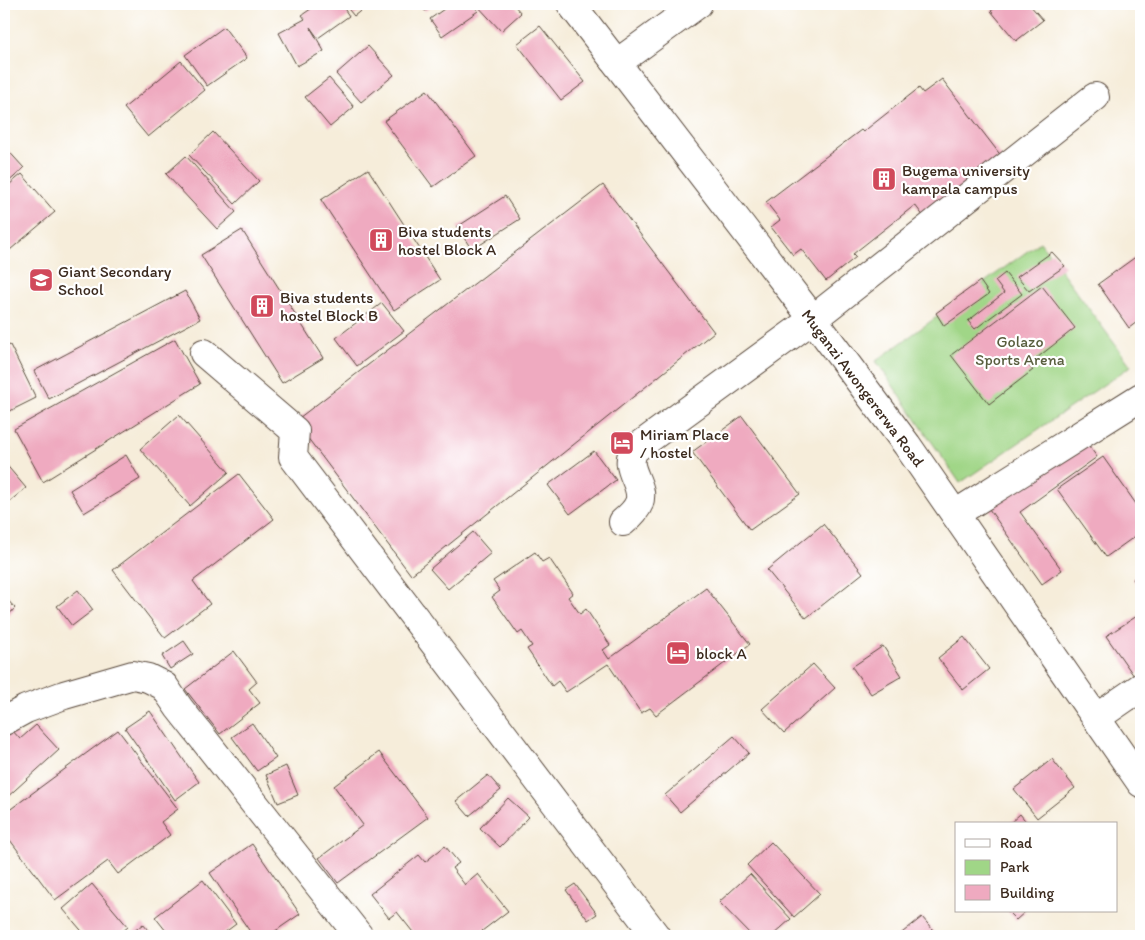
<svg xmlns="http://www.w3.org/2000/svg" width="1145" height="940" font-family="Itim,sans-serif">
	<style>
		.green { fill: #a0d687; stroke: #6e8052 }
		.building { fill: #efaac0 }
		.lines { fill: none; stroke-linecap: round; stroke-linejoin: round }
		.minor-casing { stroke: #57473a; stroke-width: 30 }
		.minor { stroke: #fff; stroke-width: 28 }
		.labels { text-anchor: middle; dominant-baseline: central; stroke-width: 4.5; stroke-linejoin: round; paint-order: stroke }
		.poi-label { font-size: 16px; fill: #3b2a1e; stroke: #fff; text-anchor: start }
		.park-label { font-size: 16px; fill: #595e3e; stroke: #fff }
		.street-label { font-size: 16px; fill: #3b2a1e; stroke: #fff }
	</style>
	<rect width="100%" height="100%" fill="#fff"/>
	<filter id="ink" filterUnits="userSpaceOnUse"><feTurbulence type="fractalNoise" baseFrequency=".02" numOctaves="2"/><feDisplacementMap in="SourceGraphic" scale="10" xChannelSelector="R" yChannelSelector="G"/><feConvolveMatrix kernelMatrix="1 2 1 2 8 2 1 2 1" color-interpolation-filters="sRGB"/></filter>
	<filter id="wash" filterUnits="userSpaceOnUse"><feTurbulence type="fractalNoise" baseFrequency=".0096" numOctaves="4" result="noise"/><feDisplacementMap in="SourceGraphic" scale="20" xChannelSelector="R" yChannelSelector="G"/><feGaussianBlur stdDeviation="1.12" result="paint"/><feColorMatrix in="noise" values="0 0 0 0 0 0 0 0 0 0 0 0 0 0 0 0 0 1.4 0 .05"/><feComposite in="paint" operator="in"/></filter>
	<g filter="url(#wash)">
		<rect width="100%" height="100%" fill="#f6edda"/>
		<polygon class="green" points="1040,242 1131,366 960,483 876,361"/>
		<g id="blocks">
			<g class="building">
				<polygon points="318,4 341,4 349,16 318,38 310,27 324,51 297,66 279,33 305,19 302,15"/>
				<polygon points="344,4 369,4 354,16"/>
				<polygon points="420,4 436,4 425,11"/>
				<polygon points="451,4 473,4 478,11 442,36 430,19"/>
				<polygon points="476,4 513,4 521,13 501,31"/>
				<polygon points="1000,4 1029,4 1043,20 1016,41 991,11"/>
				<polygon points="540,26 585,82 561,100 517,44"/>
				<polygon points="224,27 247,58 207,86 185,55"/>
				<polygon points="368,46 394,75 361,102 336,74"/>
				<polygon points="181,61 205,90 148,137 124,108"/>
				<polygon points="329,78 354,107 330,127 305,97"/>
				<polygon points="942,79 1002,157 924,217 915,205 853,254 856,257 826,281 801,249 793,255 771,227 780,220 766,202 861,130 863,132 919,88 923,93"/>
				<polygon points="427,90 476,156 433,187 384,121"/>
				<polygon points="213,132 259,181 235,204 189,155"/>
				<polygon points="4,146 24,168 4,186"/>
				<polygon points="186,156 236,212 217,229 166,174"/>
				<polygon points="368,169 440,280 394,310 321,200"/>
				<polygon points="22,174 55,212 4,255 4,189"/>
				<polygon points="603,185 714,332 411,575 295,421"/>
				<polygon points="505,196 520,219 472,250 457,227"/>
				<polygon points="242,230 323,358 282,383 201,255"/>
				<polygon points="1052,252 1065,266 1029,291 1017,277"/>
				<polygon points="1141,253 1141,319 1129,328 1098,284"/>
				<polygon points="1005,273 1022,294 975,329 968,321 1004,293 995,281"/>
				<polygon points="980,281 989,294 944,326 936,313"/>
				<polygon points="1042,286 1075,328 1028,365 1033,370 989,404 951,355"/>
				<polygon points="185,291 200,319 49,399 34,371"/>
				<polygon points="382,303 404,331 357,366 336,338"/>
				<polygon points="175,339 200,384 43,482 14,429"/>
				<polygon points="10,345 36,398 4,414 4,348"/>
				<polygon points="179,415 229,472 190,506 140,449"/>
				<polygon points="742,416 800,494 750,530 692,452"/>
				<polygon points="1086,442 1097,457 1020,512 1062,570 1042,584 989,509"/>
				<polygon points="594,451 616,480 570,514 548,485"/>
				<polygon points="126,455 140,479 84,513 70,490"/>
				<polygon points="1103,457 1141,511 1141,532 1106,557 1057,489"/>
				<polygon points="4,462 26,488 4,506"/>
				<polygon points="239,474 274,519 193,581 210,604 165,638 113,570"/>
				<polygon points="823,524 863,573 806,618 767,570"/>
				<polygon points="473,532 491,553 448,589 430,569"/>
				<polygon points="535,552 542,562 549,558 573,593 568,597 580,614 586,609 610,645 603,650 609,659 706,588 750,644 656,715 650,708 641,713 608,664 566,692 558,681 552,686 527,649 532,646 522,631 518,634 492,597 500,591 493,581"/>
				<polygon points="1141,572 1141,590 1133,579"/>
				<polygon points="78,590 93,610 72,626 57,606"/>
				<polygon points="4,596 15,608 4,620"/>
				<polygon points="1137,616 1141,623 1141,671 1134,676 1106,636"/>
				<polygon points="964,637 989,669 963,690 938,658"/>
				<polygon points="184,641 193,654 170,669 162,656"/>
				<polygon points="883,646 902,676 871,694 852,667"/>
				<polygon points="234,651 257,682 249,689 260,703 220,734 185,689"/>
				<polygon points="813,664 835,688 784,733 762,709"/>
				<polygon points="150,711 199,782 175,800 125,728"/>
				<polygon points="252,723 276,758 257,771 232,737"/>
				<polygon points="36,725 59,750 4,800 4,738 12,730 20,739"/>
				<polygon points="118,730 178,809 161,822 170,835 118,874 108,861 55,900 4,832 4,814"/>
				<polygon points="734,736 749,753 680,812 665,795"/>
				<polygon points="379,752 428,817 338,883 319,858 363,825 334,786"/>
				<polygon points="1052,759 1075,788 1037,818 1014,789"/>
				<polygon points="286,766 298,795 278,803 266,775"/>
				<polygon points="488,775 501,790 469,816 456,801"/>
				<polygon points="508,798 529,817 500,847 480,828"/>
				<polygon points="1020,814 1028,824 1009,824"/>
				<polygon points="771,842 820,894 794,917 747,865"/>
				<polygon points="252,844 300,914 268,936 253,936 210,873"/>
				<polygon points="445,846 459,863 452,868 465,885 478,874 508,911 482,931 486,936 416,936 397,912 389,918 370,894 419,855 425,862"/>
				<polygon points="750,874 791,919 772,936 752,936 719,902"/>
				<polygon points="203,880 236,924 220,936 170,936 155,917"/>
				<polygon points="92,884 128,927 117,936 86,936 63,909"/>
				<polygon points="575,884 597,914 588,920 566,890"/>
				<polygon points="1007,911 1026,911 1016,920"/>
				<polygon points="922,917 938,936 898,936"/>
				<polygon points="143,924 153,936 128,936"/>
			</g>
		</g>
	</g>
	<g filter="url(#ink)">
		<use href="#blocks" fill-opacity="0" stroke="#57473a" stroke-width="1"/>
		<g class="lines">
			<defs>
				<g id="minor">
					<polyline points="571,4 813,319 907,445 1141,783"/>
					<polyline points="617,63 698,4"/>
					<polyline points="204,353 295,431 293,457 656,936"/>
					<polyline points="955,514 1141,397"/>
					<path d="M623 522C629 517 636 511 639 503 646 484 621 468 635 449L813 319 1095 97"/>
					<polyline points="1096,718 1141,687"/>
					<polyline points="4,721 26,709 64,695 133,675 148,678 164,686 179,708 359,936"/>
				</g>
			</defs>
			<use href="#minor" class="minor-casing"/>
			<use href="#minor" class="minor"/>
		</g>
	</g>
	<defs>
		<symbol id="building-square" viewBox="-11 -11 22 22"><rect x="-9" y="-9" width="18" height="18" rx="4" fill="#d1495b" stroke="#fff"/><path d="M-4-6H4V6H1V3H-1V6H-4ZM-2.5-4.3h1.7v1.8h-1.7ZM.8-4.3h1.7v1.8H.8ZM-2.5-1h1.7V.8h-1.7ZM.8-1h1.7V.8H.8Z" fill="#fff"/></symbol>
		<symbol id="school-square" viewBox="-11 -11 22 22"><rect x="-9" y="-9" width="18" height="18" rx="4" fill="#d1495b" stroke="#fff"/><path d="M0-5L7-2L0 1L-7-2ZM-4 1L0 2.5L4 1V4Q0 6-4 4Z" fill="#fff"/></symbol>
		<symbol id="hotel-square" viewBox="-11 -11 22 22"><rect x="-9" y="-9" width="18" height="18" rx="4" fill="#d1495b" stroke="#fff"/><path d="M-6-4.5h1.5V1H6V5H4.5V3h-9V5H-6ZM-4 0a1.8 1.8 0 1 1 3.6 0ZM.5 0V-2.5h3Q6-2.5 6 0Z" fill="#fff"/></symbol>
	</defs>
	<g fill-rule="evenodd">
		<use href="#building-square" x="870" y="165" width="28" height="28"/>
		<use href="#building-square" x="367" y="226" width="28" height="28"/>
		<use href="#school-square" x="27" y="266" width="28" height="28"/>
		<use href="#building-square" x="248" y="292" width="28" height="28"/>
		<use href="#hotel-square" x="608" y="429" width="28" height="28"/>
		<use href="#hotel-square" x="664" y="639" width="28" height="28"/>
	</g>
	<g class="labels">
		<g class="poi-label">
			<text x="902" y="170">Bugema university<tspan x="902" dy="18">kampala campus</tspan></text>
			<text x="398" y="231">Biva students<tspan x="398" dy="18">hostel Block A</tspan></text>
			<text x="58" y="271">Giant Secondary<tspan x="58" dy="18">School</tspan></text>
			<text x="280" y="297">Biva students<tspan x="280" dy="18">hostel Block B</tspan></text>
			<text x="640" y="434">Miriam Place<tspan x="640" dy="18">/ hostel</tspan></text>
			<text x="696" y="653">block A</text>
		</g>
		<g class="park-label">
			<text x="1020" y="341">Golazo<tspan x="1020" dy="18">Sports Arena</tspan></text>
		</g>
		<g class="street-label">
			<text transform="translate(863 388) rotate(53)">Muganzi Awongererwa Road</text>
		</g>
	</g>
	<rect width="1145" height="940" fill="none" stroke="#fff" stroke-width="20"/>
	<rect x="955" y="822" width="162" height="90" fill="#ffffff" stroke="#b1aaa5"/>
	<rect x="965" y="839" width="25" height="8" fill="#ffffff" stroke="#b1aaa5"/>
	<text x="1000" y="848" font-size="15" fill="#3b2a1e">Road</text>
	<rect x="965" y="860" width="25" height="15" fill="#a0d687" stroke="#b1aaa5"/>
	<text x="1000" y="872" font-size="15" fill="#3b2a1e">Park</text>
	<rect x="965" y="885" width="25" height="15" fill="#efaac0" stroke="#b1aaa5"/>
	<text x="1000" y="898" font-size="15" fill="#3b2a1e">Building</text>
</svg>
